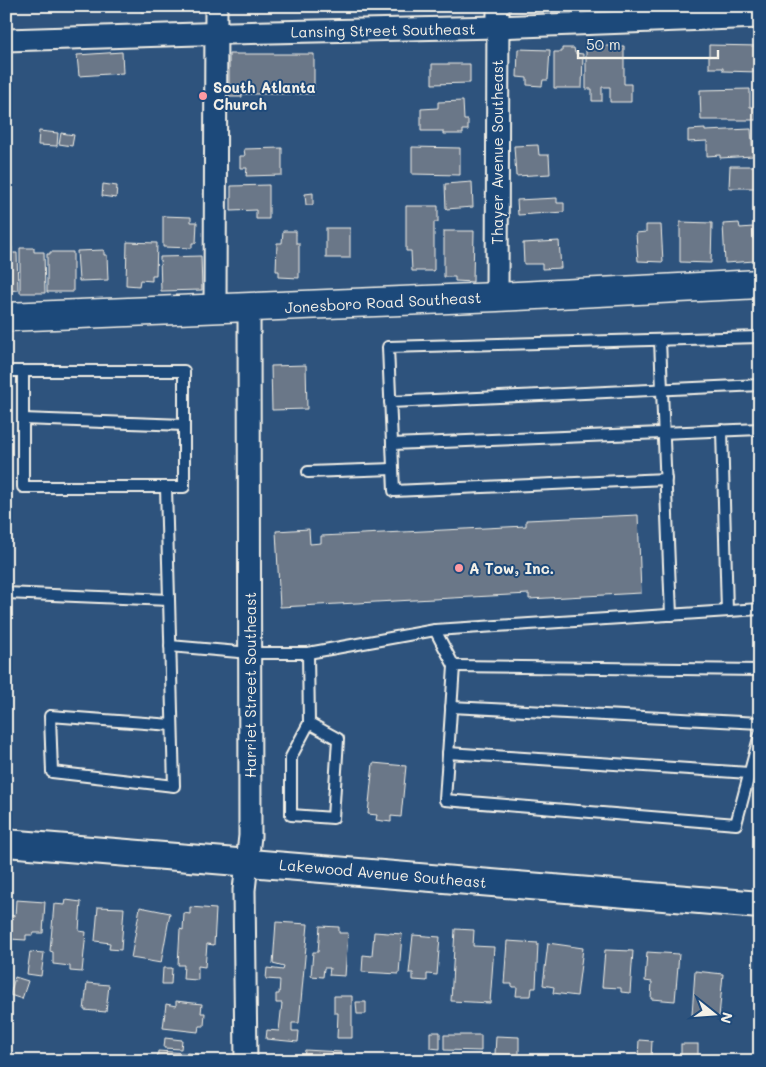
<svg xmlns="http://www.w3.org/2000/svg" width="766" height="1067" font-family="Mali,sans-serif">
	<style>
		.building { fill: #6a7788; stroke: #f4f1e8 }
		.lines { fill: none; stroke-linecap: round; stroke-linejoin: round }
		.service-casing { stroke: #f4f1e8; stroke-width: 14 }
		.minor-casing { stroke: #f4f1e8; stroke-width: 25 }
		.tertiary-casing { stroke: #f4f1e8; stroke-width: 30 }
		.secondary-casing { stroke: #f4f1e8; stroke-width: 31 }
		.service { stroke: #1f4a7a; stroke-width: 10 }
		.minor { stroke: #1f4a7a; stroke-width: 21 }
		.tertiary { stroke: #1f4a7a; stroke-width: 26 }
		.secondary { stroke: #1f4a7a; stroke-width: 28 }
		.poi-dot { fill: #ff9aa2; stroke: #1f4a7a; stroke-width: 2 }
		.labels { text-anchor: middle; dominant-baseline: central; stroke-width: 4; stroke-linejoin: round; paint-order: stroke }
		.street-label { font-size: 15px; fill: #f4f1e8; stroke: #1f4a7a }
		.poi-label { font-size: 15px; font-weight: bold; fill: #f4f1e8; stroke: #1f4a7a; text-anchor: start }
	</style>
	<rect width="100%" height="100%" fill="#2e537d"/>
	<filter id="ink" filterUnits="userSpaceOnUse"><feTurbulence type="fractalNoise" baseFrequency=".02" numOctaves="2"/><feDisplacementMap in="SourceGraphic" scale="10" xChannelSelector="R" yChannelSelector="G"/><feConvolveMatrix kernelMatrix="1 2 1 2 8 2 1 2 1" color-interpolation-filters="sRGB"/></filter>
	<g filter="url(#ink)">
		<g class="building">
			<polygon points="141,6 186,6 186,9 141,12"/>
			<polygon points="709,45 759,46 758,72 723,71 723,68 709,68"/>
			<polygon points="586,46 624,46 624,84 631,84 631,102 610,102 610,87 602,87 602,101 592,101 592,89 586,89"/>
			<polygon points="562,48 574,48 575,53 583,54 582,88 554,88 554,52 562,52"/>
			<polygon points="518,49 550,50 548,80 543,80 542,86 527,85 527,78 517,77"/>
			<polygon points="122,52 123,73 79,76 77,55"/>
			<polygon points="229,54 314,54 314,94 242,94 242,97 229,97"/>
			<polygon points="432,64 470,64 470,83 432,84"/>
			<polygon points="750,89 750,107 755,107 756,120 701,120 700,90"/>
			<polygon points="463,101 464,120 468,120 468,130 463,130 463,134 443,134 443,131 421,131 421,109 438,108 438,102"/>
			<polygon points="705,129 705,131 751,129 753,156 720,158 720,155 707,156 707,141 688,142 688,130"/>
			<polygon points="39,131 58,133 57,146 38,145"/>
			<polygon points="61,133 74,135 72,146 59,144"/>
			<polygon points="538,145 539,155 549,155 550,174 516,176 514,146"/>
			<polygon points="412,147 460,148 460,175 412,174"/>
			<polygon points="282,148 282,175 246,176 247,168 240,168 240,156 245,156 244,149"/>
			<polygon points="730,166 760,166 760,188 729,188"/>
			<polygon points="472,182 473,207 446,209 445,184"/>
			<polygon points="103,184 117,186 116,198 102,196"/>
			<polygon points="269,185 269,219 256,219 256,210 231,211 231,186"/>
			<polygon points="313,193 313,205 306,205 305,194"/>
			<polygon points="557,198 557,203 564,203 564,212 518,215 517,200"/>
			<polygon points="406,206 438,206 438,222 434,222 434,271 412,271 411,251 406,251"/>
			<polygon points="163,216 191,217 191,222 197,222 196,243 192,243 192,248 163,247"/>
			<polygon points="680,222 712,223 711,263 680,262"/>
			<polygon points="739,223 740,228 753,227 755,261 725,263 723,224"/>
			<polygon points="646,225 661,225 663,262 638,261 636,233 646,232"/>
			<rect x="326" y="228" width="24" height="30"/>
			<polygon points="283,231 296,231 296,243 299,243 299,278 279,277 279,271 276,271 277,243 282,243"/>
			<polygon points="444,231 474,231 473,282 455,281 455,277 444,277"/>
			<polygon points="559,241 561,268 542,269 542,264 524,264 523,243"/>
			<polygon points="127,242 157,243 156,275 152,275 152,281 140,280 139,286 126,285"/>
			<polygon points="6,247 12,247 12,253 17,253 18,290 6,291"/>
			<polygon points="20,248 34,248 34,252 44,252 45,293 20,293"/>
			<polygon points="104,250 104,255 107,255 108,280 79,281 77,251"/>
			<polygon points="50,252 73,252 73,292 47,292 47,254 50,254"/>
			<polygon points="201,256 202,290 161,291 160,257"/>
			<polygon points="306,365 307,409 272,410 271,366"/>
			<polygon points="638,515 641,593 529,599 529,594 280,607 276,531 309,529 310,544 321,543 321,536 526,526 526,520"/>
			<polygon points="373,763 406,766 401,817 391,816 391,822 376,820 377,815 368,814"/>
			<polygon points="16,900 45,902 43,933 34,933 33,935 26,935 26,940 9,939 10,915 15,916"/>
			<polygon points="66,900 81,902 79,931 86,932 82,972 70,971 70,966 53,964 53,952 50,951 54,904 65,905"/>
			<polygon points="98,907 124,908 121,950 109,949 110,943 95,941"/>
			<polygon points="140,907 170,913 161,963 131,958"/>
			<polygon points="190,907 216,909 214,945 207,944 205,967 198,966 198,980 183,979 184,965 178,965 180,929 183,930 184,913 190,914"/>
			<polygon points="276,922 308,924 299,1023 292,1023 292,1031 299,1031 298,1042 266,1039 267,1030 279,1031 282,1003 276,1003 276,994 279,994 280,980 266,979 267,968 283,970 284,967 273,964"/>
			<polygon points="320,926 339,927 339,933 348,933 345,976 329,975 330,968 324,968 323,977 311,976 313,952 318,952"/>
			<polygon points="455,929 474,930 473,946 494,947 490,1003 451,1001"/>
			<polygon points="374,932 402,934 399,974 362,972 363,955 372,956"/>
			<polygon points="413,935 440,937 437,975 427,974 427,981 413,980 413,973 409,973"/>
			<polygon points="507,941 538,943 536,988 532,988 531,996 516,996 517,987 512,987 512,984 504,984"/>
			<polygon points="548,943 583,948 577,996 553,993 554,987 543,985"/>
			<polygon points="605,950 633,951 630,993 621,992 621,988 602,987"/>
			<polygon points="30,952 44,953 41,976 27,974"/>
			<polygon points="647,952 679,954 675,1001 651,999 652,982 645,981"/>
			<polygon points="163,968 172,968 171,984 162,984"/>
			<polygon points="695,971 723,974 719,1017 692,1015"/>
			<polygon points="15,977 28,981 22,999 10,995"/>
			<polygon points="87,983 109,985 106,1012 84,1010"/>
			<polygon points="334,996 352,996 352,1038 337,1038 338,1013 334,1013"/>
			<polygon points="176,1001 202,1004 201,1013 205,1013 204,1026 199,1026 198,1032 163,1028 166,1004 176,1006"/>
			<polygon points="356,1002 366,1002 366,1014 357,1014"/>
			<polygon points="430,1032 440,1032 440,1049 430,1048"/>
			<polygon points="444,1035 481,1035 481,1051 444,1050"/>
			<polygon points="496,1036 519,1037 519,1055 495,1054"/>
			<polygon points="165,1038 182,1040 181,1049 164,1048"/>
			<polygon points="639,1040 652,1041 651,1059 638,1058"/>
			<rect x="681" y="1044" width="17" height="17"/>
			<polygon points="305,1050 341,1052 341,1061 298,1061 298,1058 304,1058"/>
			<polygon points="158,1051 199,1054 199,1061 157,1061"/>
		</g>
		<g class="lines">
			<defs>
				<g id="service">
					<polyline points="660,340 671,615"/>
					<polyline points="6,371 184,371 184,487 23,487 23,371"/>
					<polyline points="390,402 760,385"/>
					<polyline points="23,419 184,425"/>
					<polyline points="722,430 727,611"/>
					<polyline points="392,444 760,429"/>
					<polyline points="308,472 393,469"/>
					<polyline points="666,479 394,491 388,347 760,337"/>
					<polyline points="166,487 174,786 52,772 50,716 172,725"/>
					<polyline points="6,593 169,600"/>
					<polyline points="435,630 454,666 445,800 736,824 760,734"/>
					<polyline points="170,646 250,653 308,653 435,630 760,609"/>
					<polyline points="308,653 309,723 291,757 291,815 333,818 338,739 309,723"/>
					<polyline points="454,666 760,670"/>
					<polyline points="451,707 760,723"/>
					<polyline points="448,753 749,773"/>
				</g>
				<g id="minor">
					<polyline points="6,40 230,33 498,27 760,17"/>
					<polyline points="497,297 498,6"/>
					<polyline points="215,310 216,6"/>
					<polyline points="246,1061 244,890 250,836 249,308"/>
				</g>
				<polyline id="tertiary" points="6,843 760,905"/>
				<polyline id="secondary" points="6,317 497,297 760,284"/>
			</defs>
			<use href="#service" class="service-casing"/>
			<use href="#minor" class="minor-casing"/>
			<use href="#tertiary" class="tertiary-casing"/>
			<use href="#secondary" class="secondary-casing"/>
			<use href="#service" class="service"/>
			<use href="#minor" class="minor"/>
			<use href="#tertiary" class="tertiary"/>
			<use href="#secondary" class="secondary"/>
		</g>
	</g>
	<g class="poi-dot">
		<circle cx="203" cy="96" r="5"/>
		<circle cx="459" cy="568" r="5"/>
	</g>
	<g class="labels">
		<g class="street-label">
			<text transform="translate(383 30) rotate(-1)">Lansing Street Southeast</text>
			<text transform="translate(497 152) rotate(-90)">Thayer Avenue Southeast</text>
			<text transform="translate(383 302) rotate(-3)">Jonesboro Road Southeast</text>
			<text transform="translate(250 685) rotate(-90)">Harriet Street Southeast</text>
			<text transform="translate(383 873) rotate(5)">Lakewood Avenue Southeast</text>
		</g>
		<g class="poi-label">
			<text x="213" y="87">South Atlanta<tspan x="213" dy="17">Church</tspan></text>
			<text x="469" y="568">A Tow, Inc.</text>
		</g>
	</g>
	<rect width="766" height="1067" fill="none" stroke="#1f4a7a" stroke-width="25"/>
	<rect x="12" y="12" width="741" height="1042" fill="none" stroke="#f4f1e8" stroke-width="2" filter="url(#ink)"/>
	<g transform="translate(714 1014) rotate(107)" stroke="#1f4a7a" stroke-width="4" paint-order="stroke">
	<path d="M0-4L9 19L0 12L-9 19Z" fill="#f4f1e8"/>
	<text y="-8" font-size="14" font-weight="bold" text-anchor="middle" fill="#f4f1e8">N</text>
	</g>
	<path d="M578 50v8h140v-8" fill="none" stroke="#f4f1e8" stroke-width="2.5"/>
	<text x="586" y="50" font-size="15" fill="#f4f1e8" stroke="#1f4a7a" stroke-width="4" paint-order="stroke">50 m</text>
</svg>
